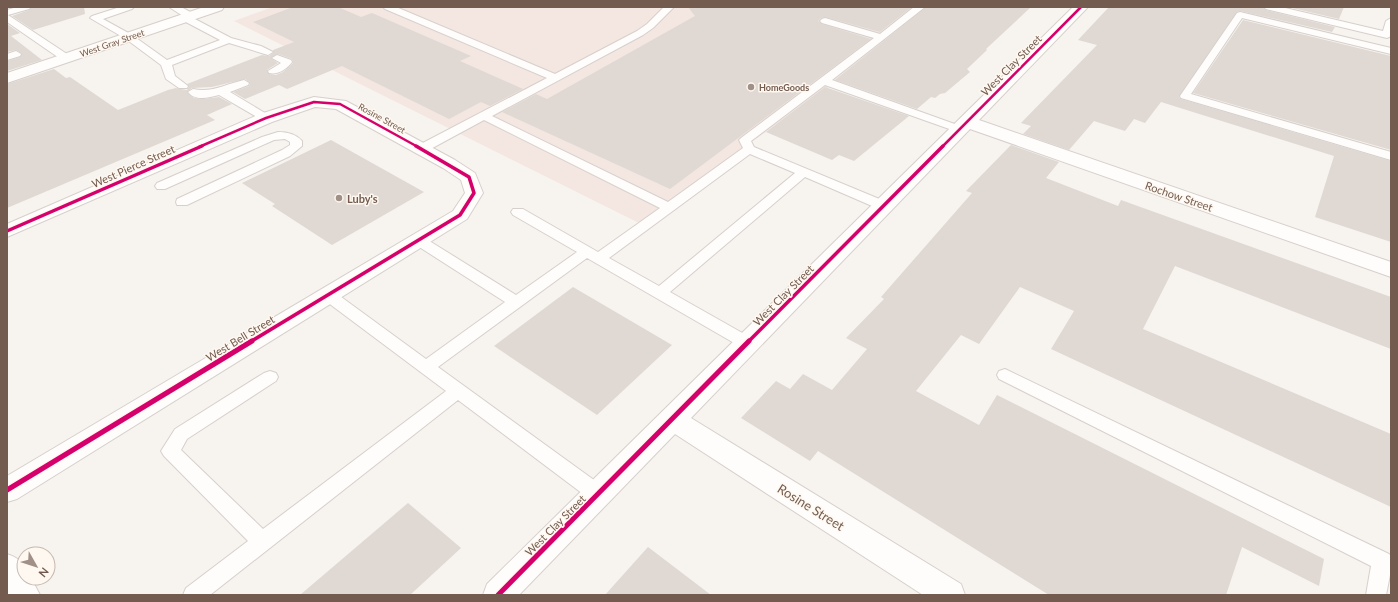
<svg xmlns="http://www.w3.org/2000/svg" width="1398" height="602" font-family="Lato,sans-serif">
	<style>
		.commercial { fill: #f4e6e0 }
		.building { fill: #e0d9d3; fill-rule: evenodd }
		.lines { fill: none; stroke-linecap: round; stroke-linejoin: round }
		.lane-casing { stroke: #d6d0cc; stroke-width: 2 }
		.street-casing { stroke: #d6d0cc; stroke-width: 2 }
		.secondary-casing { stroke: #d6cfca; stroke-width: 2 }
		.lane { fill: #fefdfc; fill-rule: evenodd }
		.street { fill: #fefdfc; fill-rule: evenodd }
		.secondary { fill: #fefdfc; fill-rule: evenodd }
		.cycleway-far2-casing { stroke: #fef8f0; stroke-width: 4 }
		.cycleway-far1-casing { stroke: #fef8f0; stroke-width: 6 }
		.cycleway-casing { stroke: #fef8f0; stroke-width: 8 }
		.cycleway-far2 { stroke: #d6006c; stroke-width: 2.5 }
		.cycleway-far1 { stroke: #d6006c; stroke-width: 3.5 }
		.cycleway { stroke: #d6006c; stroke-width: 5 }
		.poi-dot { fill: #a19087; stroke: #fef8f0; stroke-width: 1.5 }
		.labels { text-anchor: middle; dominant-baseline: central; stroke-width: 3; stroke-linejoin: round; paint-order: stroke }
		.far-street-label { font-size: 9px; fill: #735b4f; stroke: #fef8f0 }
		.far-poi-label { font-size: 9px; font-weight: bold; fill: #735b4f; stroke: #fef8f0; text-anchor: start }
		.street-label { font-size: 11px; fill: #735b4f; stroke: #fef8f0 }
		.poi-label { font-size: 11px; font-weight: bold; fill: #735b4f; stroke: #fef8f0; text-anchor: start }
		.near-street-label { font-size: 13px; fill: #735b4f; stroke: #fef8f0 }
	</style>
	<rect width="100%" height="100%" fill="#f7f3ee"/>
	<polygon class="commercial" points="273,7 940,7 639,223 234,21"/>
	<g class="building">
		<polygon points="32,7 84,7 85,14 33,30 12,16 29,10"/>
		<path d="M293 7H338L361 17 372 13 471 56 460 61 523 89 490 106 481 102 449 119 342 66 287 89 279 85 245 99 233 92 249 86 250 83 245 79 212 87 192 88 187 92 194 98 203 99 219 97 232 104 207 115 215 120 7 208V84L54 69 66 78 70 77 118 110 168 90 176 88 187 90 189 86 187 84 262 55 269 56 274 52 273 50 294 42 253 22ZM278 54 292 59 293 63 283 72 276 75 269 74 267 70 278 63 271 58Z"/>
		<polygon points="688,7 912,7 880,32 825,17 821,18 818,21 822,24 871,39 670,189 502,112 536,94 547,99 695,16"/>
		<polygon points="926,7 1031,7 986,49 987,50 967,69 970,72 945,93 940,94 935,98 931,97 917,109 835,80"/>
		<polygon points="1109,7 1262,7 1266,10 1335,27 1332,32 1240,11 1237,12 1179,97 1181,99 1391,161 1391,242 1315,217 1334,156 1161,102 1145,123 1134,119 1125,131 1094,121 1069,150 1023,134 1031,126 1021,123 1097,45 1078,40"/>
		<polygon points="1288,7 1344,7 1339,19"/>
		<polygon points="1243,20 1391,56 1391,150 1193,93"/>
		<polygon points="7,24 20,33 11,36 42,60 7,71 7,61 20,57 22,54 16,50 7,52"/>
		<polygon points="825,87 909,116 854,161 839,155 832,160 766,132"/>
		<polygon points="331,140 424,192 332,245 272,206 275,204 242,183"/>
		<polygon points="1011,145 1059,162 1046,178 1118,206 1121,200 1391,297 1391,349 1175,266 1143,329 1391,434 1391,507 1051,349 1074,311 1020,287 979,344 961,335 916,391 979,425 997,395 1324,559 1319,586 1242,547 1226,595 1049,595 818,451 810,461 741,418 776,381 790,389 803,374 832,390 867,349 846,338 884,299 881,297 972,193 966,191"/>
		<polygon points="573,287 672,345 597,415 494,346"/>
		<polygon points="408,503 461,548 410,595 300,595"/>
		<polygon points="648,547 711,595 605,595"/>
	</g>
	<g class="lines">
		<defs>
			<g id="lane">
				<polygon points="17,7 31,7 29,9 8,15 70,56 71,58 70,60 62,60 7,22 7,10"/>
				<polygon points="120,7 134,7 132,9 103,19 132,35 167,60 220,40 182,20 180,18 183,16 169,7 181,7 194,14 196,16 193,18 231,38 261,46 273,52 268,55 229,43 172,65 175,76 188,86 187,88 179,88 166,79 161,65 126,39 90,18 92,16"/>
				<path d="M383 7H396L555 74 637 31 647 24 664 7H674L653 28 643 35 492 116 668 202 743 148 739 140 741 138 874 38 822 23 820 21 822 19 825 18 880 34 914 7H925L832 80 963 127 965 129 963 131H955L825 85 751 141 754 147 889 203 891 206 889 209H879L805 177 670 292 753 339 755 343 753 347 747 349 741 347 587 258 438 367 605 488 607 494 605 500 598 502 591 500 458 400 210 595H183L186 588 248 541 164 456 161 451 175 429 264 373 270 371 276 373 278 377 276 381 187 439 181 450 263 529 446 391 323 299 321 295 323 291 328 290 333 291 426 359 505 302 413 243 411 240 413 237 418 236 423 237 516 295 577 252 513 215 511 212 513 209H523L598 252 660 208 484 120 425 152H417L415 149 417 146 547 78 385 9ZM750 154 795 173 659 286 609 258Z"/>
				<polygon points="1264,7 1281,7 1383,31 1386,21 1391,18 1391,36 1387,38 1266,9"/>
				<polygon points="1240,12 1391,48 1391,54 1242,18 1191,94 1391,152 1391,160 1181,98 1180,96 1237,13"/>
				<polygon points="16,51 21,54 20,56 7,60 7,54"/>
				<path d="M277 55 291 60 292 62C287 69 278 75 269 73L268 71 281 63 272 58Z"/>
				<path d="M244 80 249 83 248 85 230 92 270 116 272 118 270 120H262L219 95C209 97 196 102 188 92L193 89C212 93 226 84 244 80Z"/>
				<path d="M278 132C287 132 296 134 302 141V146L290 156 187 205H177L176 202 177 199 282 150 290 145V142L285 139 274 140 165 189H157L155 186 157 183 262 137Z"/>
				<polygon points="1005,369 1389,554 1391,556 1391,576 1390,575 1386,595 1366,595 1371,566 999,379 997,375 999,371"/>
			</g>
			<g id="street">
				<polygon points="1073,7 1088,7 979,120 1391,262 1391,277 970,129 691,418 961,584 965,595 923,595 675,434 519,595 483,595 487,584"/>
				<polygon points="314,97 346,101 455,160 475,173 483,193 467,219 17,499 7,502 7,476 453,211 465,193 461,180 443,168 336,109 315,107 272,122 7,237 7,224 260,114"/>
			</g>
			<g id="secondary">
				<polygon points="204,7 224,7 222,10 7,83 7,73"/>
				<path d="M7 554C21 559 24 563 24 578H31L40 595H7Z"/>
			</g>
		</defs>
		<use href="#lane" class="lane-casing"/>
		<use href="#street" class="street-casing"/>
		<use href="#secondary" class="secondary-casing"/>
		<use href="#lane" class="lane"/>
		<use href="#street" class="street"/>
		<use href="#secondary" class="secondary"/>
		<defs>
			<g id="cycleway-far2">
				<polyline points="199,147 266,118 314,102 340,104 418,147"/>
				<polyline points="942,147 1081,7"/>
			</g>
			<g id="cycleway-far1">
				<polyline points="7,231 202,146"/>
				<polyline points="250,342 460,215 474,193 469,177 416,146"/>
				<polyline points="748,342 943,146"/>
			</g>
			<g id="cycleway">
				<polyline points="7,490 252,341"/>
				<polyline points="498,595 749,341"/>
			</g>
		</defs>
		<use href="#cycleway-far2" class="cycleway-far2-casing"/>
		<use href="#cycleway-far1" class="cycleway-far1-casing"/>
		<use href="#cycleway" class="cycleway-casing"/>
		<use href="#cycleway-far2" class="cycleway-far2"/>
		<use href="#cycleway-far1" class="cycleway-far1"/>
		<use href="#cycleway" class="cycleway"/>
	</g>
	<g class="poi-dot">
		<circle cx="751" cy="87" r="4"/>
		<circle cx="339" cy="198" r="4"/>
	</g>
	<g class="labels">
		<g class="far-street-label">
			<text transform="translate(112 43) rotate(-19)">West Gray Street</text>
			<text transform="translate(382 118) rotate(29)">Rosine Street</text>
		</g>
		<g class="far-poi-label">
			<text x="759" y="87">HomeGoods</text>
		</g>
		<g class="street-label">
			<text transform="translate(1011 65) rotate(-45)">West Clay Street</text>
			<text transform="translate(133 166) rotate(-24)">West Pierce Street</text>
			<text transform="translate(1179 196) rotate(19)">Rochow Street</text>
			<text transform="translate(783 295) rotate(-45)">West Clay Street</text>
			<text transform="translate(240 338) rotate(-31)">West Bell Street</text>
			<text transform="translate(555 525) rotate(-45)">West Clay Street</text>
		</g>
		<g class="poi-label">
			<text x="347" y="198">Luby's</text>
		</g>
		<g class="near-street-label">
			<text transform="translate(811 507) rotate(32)">Rosine Street</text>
		</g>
	</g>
	<rect width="1398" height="602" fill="none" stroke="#735b4f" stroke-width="16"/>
	<g transform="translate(36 566) rotate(129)"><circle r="19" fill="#fef8f0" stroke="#c6b9b0"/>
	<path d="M0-3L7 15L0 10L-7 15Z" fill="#a19087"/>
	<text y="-6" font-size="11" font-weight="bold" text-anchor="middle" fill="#735b4f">N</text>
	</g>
</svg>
